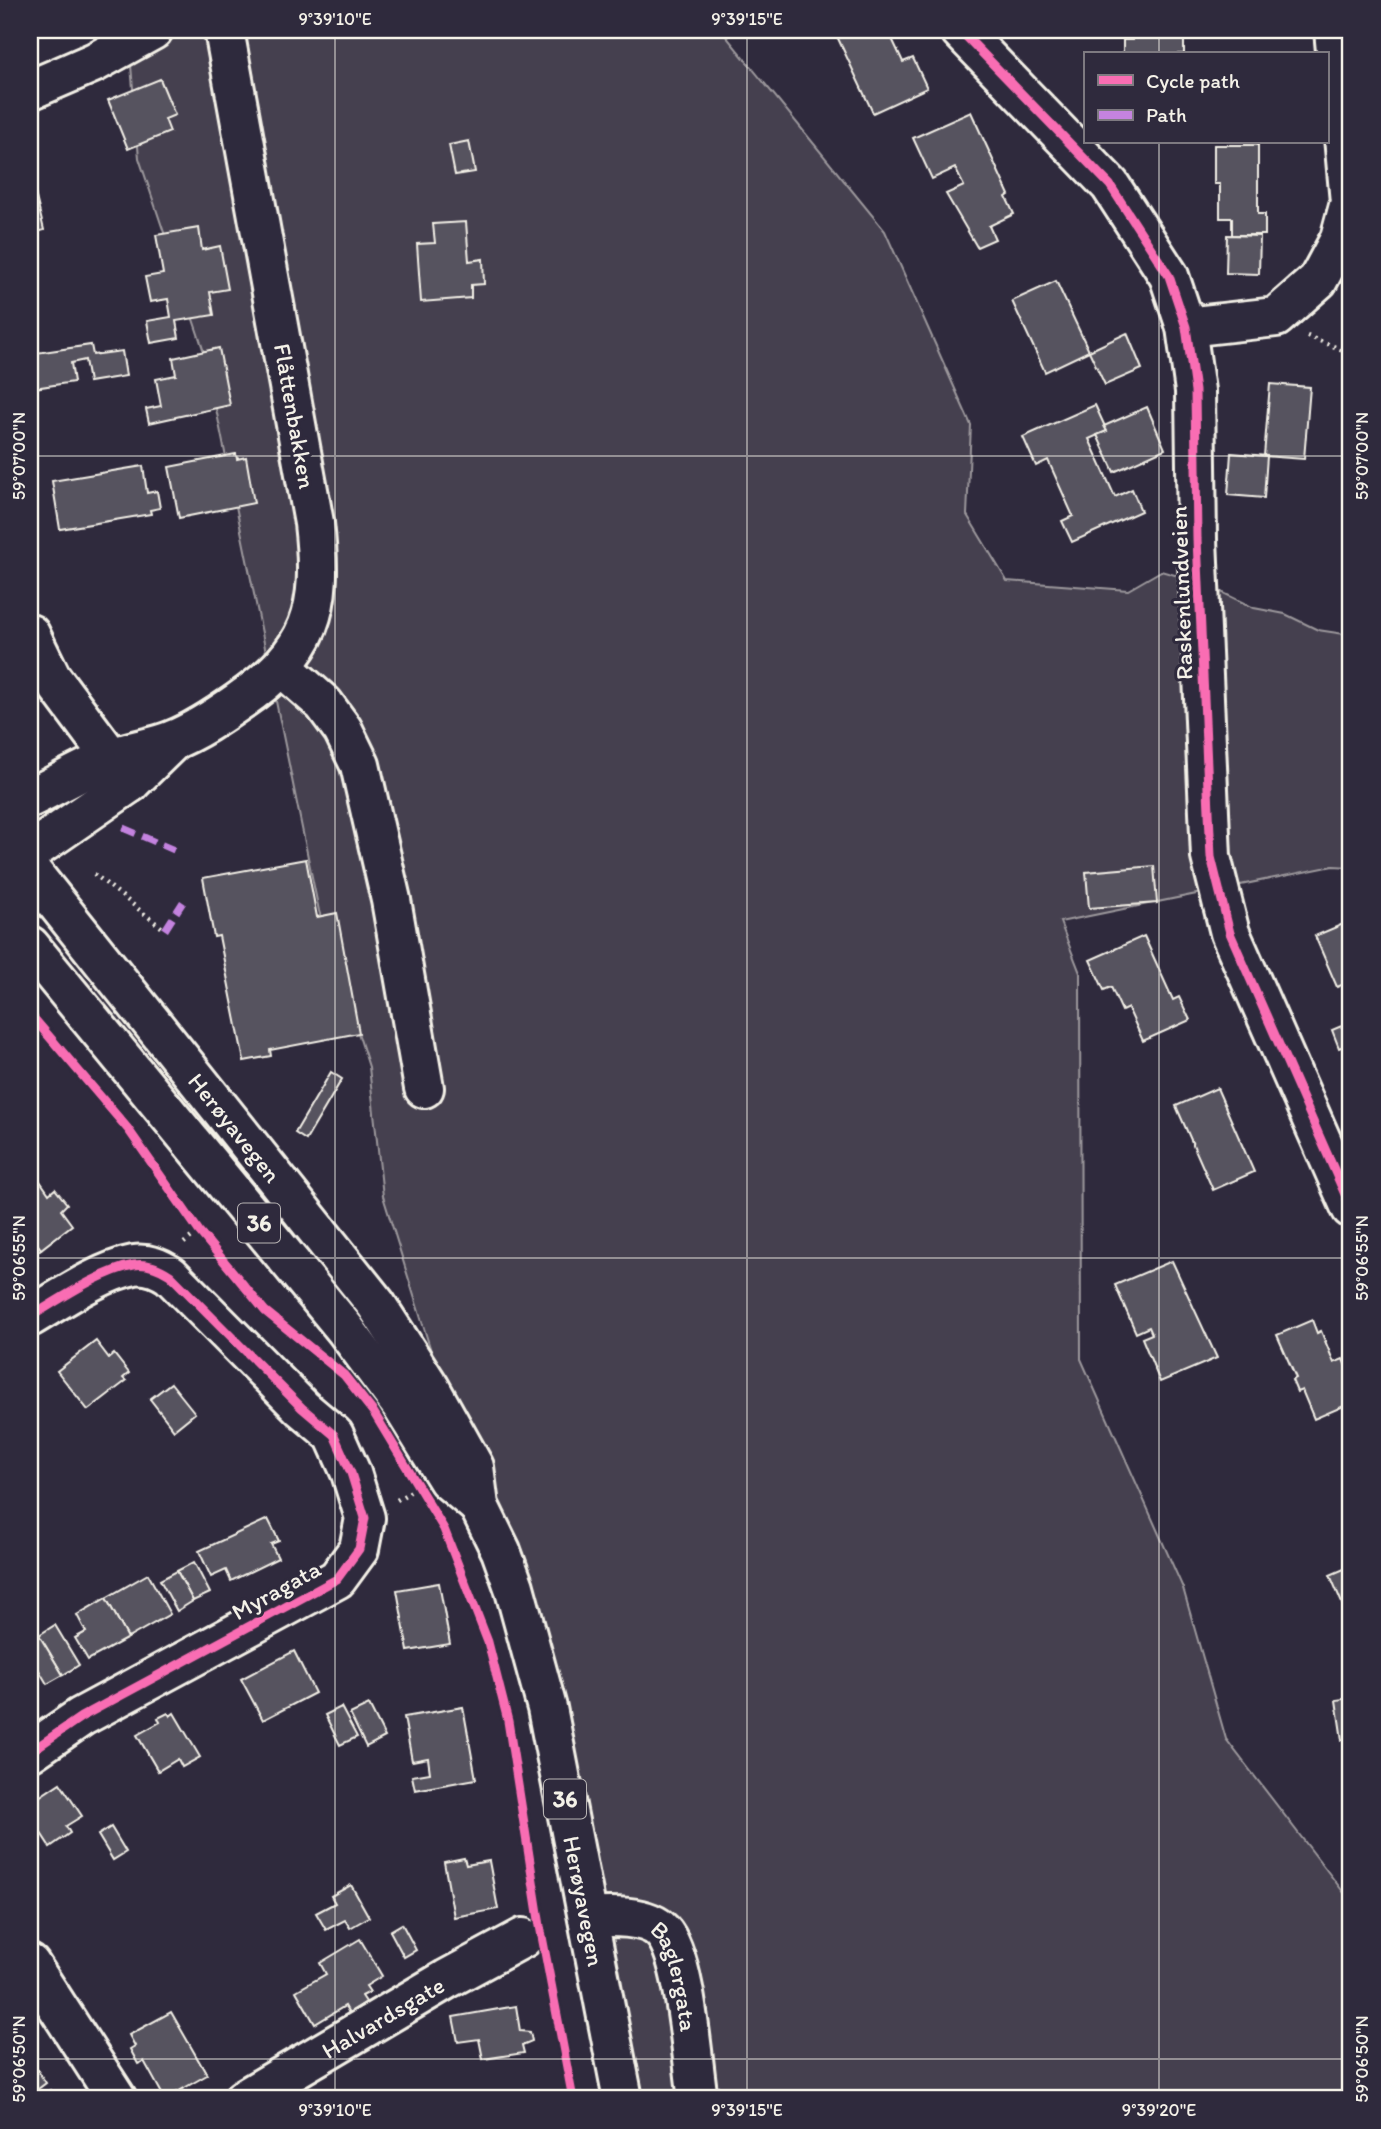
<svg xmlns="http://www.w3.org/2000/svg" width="1381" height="2129" font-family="Itim,sans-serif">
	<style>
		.green { fill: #454050; stroke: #9c989c; stroke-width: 2 }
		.building { fill: #56525f; stroke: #f4f1e8; stroke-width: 2 }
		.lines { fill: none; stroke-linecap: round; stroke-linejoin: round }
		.minor-casing { stroke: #f4f1e8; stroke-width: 44 }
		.secondary-casing { stroke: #f4f1e8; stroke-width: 44 }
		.trunk-casing { stroke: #f4f1e8; stroke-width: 44 }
		.path { stroke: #f4f1e8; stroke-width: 4.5; stroke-dasharray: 2 5; stroke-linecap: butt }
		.minor { stroke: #2f2a3d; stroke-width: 38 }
		.secondary { stroke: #2f2a3d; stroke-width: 38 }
		.trunk { stroke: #2f2a3d; stroke-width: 38 }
		.quiet { stroke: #c483df; stroke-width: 7; stroke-dasharray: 14 7; stroke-linecap: butt }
		.cycleway-casing { stroke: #2f2a3d; stroke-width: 13 }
		.cycleway { stroke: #f96db3; stroke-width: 9 }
		.ticks { fill: none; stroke: #f4f1e8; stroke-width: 2; stroke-opacity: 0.45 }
		.labels { text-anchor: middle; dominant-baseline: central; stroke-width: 6; stroke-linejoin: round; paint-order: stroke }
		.shield { fill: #2f2a3d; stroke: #b9b5b5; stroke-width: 2 }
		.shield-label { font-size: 23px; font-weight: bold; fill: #f4f1e8 }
		.street-label { font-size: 24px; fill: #f4f1e8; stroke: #2f2a3d }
		.neatline { fill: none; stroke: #f4f1e8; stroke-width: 2.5 }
		.ticks-label { font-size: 18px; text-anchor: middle; fill: #f4f1e8 }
	</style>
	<rect width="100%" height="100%" fill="#2f2a3d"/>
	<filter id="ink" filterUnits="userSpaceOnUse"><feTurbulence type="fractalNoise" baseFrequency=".0143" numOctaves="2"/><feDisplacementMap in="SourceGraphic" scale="14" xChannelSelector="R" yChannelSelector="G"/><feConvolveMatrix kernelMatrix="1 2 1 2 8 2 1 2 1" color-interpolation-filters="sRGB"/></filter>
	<g filter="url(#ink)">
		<polygon class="green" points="121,30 721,30 885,231 971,425 967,515 1007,581 1128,590 1161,571 1203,583 1254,608 1285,614 1318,630 1351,635 1351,867 1333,866 1060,922 1080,973 1081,1359 1183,1588 1226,1739 1351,1902 1351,2099 627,2099 534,1664 454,1425 383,1196 369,1067 319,911 205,355 139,158 130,54"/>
		<g class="building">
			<polygon points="834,30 888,30 903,62 913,58 927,88 873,113"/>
			<polygon points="1132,30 1184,30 1184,54 1123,54 1123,40 1132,40"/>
			<polygon points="160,79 175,115 165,119 170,132 128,149 108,100"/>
			<polygon points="971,112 1009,195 1006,197 1014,214 989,226 995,239 977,247 946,194 964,186 955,168 932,179 913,138"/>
			<polygon points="469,141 475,172 455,175 449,145"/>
			<polygon points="1214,145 1258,145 1258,214 1265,214 1265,235 1232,235 1232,218 1220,218 1220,184 1214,184"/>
			<polygon points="35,193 44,230 30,234 30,194"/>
			<polygon points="466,222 469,261 483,259 484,284 471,285 471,298 421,302 417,244 435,243 433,224"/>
			<polygon points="199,228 202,250 220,246 228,289 210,292 214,315 176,321 179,338 151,343 147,321 171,317 168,299 150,302 145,277 163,274 156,235"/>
			<polygon points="1227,235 1260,236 1259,274 1226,273"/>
			<polygon points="1056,281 1089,351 1045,372 1012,301"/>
			<polygon points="1127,333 1142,369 1105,385 1089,351"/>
			<polygon points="91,345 93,355 122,351 126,376 89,382 85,360 71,363 74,382 34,388 31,367 38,366 36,353"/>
			<polygon points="219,348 230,405 149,423 146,409 161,406 156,379 176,375 173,358"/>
			<polygon points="1270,384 1310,387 1304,459 1264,456"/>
			<polygon points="1095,405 1107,431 1089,439 1115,497 1132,489 1141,511 1072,542 1062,521 1073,516 1048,460 1036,466 1023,437"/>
			<polygon points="1147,407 1165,449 1114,472 1097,435 1107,431 1104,426"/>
			<polygon points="1231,453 1267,456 1264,498 1228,495"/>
			<polygon points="236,454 237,459 246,457 254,503 179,518 169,467"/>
			<polygon points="143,466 147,493 157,491 160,508 150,510 151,514 60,529 52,481"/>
			<polygon points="306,859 317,917 337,913 359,1033 270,1050 271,1056 244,1061 219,936 214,937 203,878"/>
			<polygon points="1154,866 1157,903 1089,908 1086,872"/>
			<polygon points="1348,922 1351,928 1351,1002 1344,984 1337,987 1315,936"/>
			<polygon points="1144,936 1173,1000 1179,997 1190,1020 1143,1041 1128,1008 1122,1011 1111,987 1104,990 1090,960"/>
			<polygon points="1351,1022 1351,1043 1339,1048 1332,1030"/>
			<polygon points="331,1072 342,1079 306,1140 295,1133"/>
			<polygon points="1217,1088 1254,1172 1213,1190 1176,1106"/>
			<polygon points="40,1181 49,1194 55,1189 67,1204 61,1210 72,1225 41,1249 30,1235 30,1208 34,1204 30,1199 30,1190"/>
			<polygon points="30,1235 41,1249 30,1257"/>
			<polygon points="1172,1261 1217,1358 1160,1382 1142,1338 1152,1334 1149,1327 1136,1333 1115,1285"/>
			<polygon points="1312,1320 1317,1333 1321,1331 1334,1363 1343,1359 1351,1379 1351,1390 1347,1391 1351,1403 1314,1419 1302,1390 1297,1392 1292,1380 1296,1378 1277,1335"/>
			<polygon points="96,1341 109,1358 114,1354 129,1373 123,1378 126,1381 88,1410 57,1371"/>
			<polygon points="171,1383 195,1413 174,1430 150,1399"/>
			<polygon points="268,1519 279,1541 271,1544 278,1558 231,1581 226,1570 211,1577 199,1551"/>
			<polygon points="194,1562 210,1593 193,1601 177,1571"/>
			<polygon points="1351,1566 1351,1613 1347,1615 1330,1575"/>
			<polygon points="177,1571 193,1601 177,1611 160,1580"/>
			<polygon points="148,1574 170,1614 128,1638 106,1598"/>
			<polygon points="439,1583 450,1644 408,1651 397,1590"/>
			<polygon points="106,1598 128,1638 88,1660 75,1638 86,1632 77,1615"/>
			<polygon points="55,1625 79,1665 63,1675 39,1635"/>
			<polygon points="39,1635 63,1675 47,1684 30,1655 30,1640"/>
			<polygon points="294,1651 315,1693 263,1720 241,1679"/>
			<polygon points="1351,1698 1351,1739 1342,1740 1336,1700"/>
			<polygon points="369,1705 385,1737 366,1747 350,1714"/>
			<polygon points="341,1707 357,1737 340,1745 325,1715"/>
			<polygon points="463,1707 476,1779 415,1790 412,1776 430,1773 428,1758 412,1761 404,1717"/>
			<polygon points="168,1713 170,1716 174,1713 200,1757 182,1767 178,1759 158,1771 137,1735 160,1722 158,1718"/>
			<polygon points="60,1783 82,1816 66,1826 70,1833 50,1847 35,1824 30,1828 30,1803"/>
			<polygon points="111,1827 126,1852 113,1860 98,1835"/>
			<polygon points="464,1858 466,1865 489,1861 498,1909 454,1917 444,1862"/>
			<polygon points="351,1885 369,1917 350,1928 345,1920 326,1930 316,1913 335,1903 331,1896"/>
			<polygon points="402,1924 416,1950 404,1957 390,1931"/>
			<polygon points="360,1939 382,1976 366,1986 370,1992 362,1996 366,2002 349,2013 345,2006 315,2024 296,1991 326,1974 320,1963"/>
			<polygon points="516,2006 520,2031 530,2032 532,2041 522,2045 524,2053 483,2059 479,2039 458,2042 453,2017"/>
			<polygon points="171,2012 207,2075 165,2099 144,2061 138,2064 130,2049 135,2046 129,2035"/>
			<polygon points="30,2059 46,2083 30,2095"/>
			<polygon points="50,2090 57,2099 37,2099"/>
			<polygon points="353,2091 357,2099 338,2099"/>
		</g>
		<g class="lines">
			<defs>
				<g id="minor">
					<polyline points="960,30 1110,185 1169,276 1186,327 1195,391 1197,539 1211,857 1230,933 1351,1208"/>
					<polyline points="30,90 95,62 153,30"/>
					<polyline points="1186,327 1276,317 1318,280 1340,239 1350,202 1334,30"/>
					<polyline points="30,634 51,677 130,783"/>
					<polyline points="282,667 324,704 343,730 360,765 391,900 424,1088"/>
					<path d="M30 1317C59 1300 101 1271 134 1265 148 1263 159 1268 170 1275L302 1408 334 1435 351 1473 365 1518 359 1549 337 1579 81 1717 30 1752"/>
					<path id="s1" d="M589 1918C609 1916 647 1915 662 1931 686 1956 692 2062 698 2099"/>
					<polyline points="30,1964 117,2099"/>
					<path id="s2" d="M244 2099 447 1979 523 1938"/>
				</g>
				<g id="secondary">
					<path d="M30 798C57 785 83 769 111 758 131 750 154 748 173 740 196 731 218 716 238 702 312 651 324 610 314 523L224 30"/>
					<polyline points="30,852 130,783 172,742"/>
				</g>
				<g id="trunk">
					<path id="s3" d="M30 870 376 1304 430 1388 474 1467 479 1506 501 1551 514 1587 547 1708 623 2099"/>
					<polyline points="30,946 345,1329 402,1406 448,1480 479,1506"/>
				</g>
			</defs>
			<use href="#minor" class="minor-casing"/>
			<use href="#secondary" class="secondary-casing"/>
			<use href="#trunk" class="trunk-casing"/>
			<g class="path">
				<polyline points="1307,336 1351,353"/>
				<polyline points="94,874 165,930"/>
				<polyline points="184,1243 199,1231"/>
				<polyline points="397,1500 413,1490"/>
			</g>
			<use href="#minor" class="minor"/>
			<use href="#secondary" class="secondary"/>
			<use href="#trunk" class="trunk"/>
			<g class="quiet">
				<polyline points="123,828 174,850"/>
				<polyline points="165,930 183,902"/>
			</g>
			<defs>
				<g id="cycleway">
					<polyline points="960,30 1110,185 1169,276 1186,327 1195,391 1197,539 1211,857 1230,933 1351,1208"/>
					<polyline points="30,1014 128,1129 199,1231 265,1311 344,1375 374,1413 444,1529 488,1642 508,1721 540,1926 573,2099"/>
					<path d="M30 1317C59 1300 101 1271 134 1265 148 1263 159 1268 170 1275L302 1408 334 1435 351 1473 365 1518 359 1549 337 1579 81 1717 30 1752"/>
				</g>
			</defs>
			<use href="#cycleway" class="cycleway-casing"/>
			<use href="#cycleway" class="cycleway"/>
		</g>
	</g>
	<path class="ticks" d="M335 30V2099M747 30V2099M1159 30V54M1159 142V2099M30 456H1351M30 1258H1351M30 2059H1351"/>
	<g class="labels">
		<g class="shield">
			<rect x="238" y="1203.5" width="42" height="39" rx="5"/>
			<rect x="544" y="1779.5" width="42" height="39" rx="5"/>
		</g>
		<g class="shield-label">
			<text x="259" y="1223">36</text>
			<text x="565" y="1799">36</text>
		</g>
		<g class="street-label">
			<text transform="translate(295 416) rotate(80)">Flåttenbakken</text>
			<text transform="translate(1181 593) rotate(-92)">Raskenlundveien</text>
			<text stroke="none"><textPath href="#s3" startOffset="329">Herøyavegen</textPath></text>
			<text transform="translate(276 1590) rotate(-29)">Myragata</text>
			<text stroke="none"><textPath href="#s3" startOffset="1195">Herøyavegen</textPath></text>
			<text stroke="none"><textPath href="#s1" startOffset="124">Baglergata</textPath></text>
			<text stroke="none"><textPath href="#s2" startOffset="161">Halvardsgate</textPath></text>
		</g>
	</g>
	<rect width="1381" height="2129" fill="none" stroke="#2f2a3d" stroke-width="77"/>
	<rect x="1084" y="52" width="245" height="91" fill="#2f2a3d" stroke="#7e7a81" stroke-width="2"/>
	<rect x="1098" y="75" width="35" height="10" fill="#f96db3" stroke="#7e7a81" stroke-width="2"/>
	<text x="1146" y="88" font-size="21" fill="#f4f1e8">Cycle path</text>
	<rect x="1098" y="110" width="35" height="10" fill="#c483df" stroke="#7e7a81" stroke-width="2"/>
	<text x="1146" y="122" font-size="21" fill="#f4f1e8">Path</text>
	<rect x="38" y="38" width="1304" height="2052" class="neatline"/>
	<g class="ticks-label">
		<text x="335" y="25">9°39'10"E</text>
		<text x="747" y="25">9°39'15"E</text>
		<text transform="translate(19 456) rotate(-90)" y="6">59°07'00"N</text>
		<text transform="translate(1362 456) rotate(-90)" y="6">59°07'00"N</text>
		<text transform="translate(19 1258) rotate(-90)" y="6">59°06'55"N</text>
		<text transform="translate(1362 1258) rotate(-90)" y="6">59°06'55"N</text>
		<text transform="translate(19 2059) rotate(-90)" y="6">59°06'50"N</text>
		<text transform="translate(1362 2059) rotate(-90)" y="6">59°06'50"N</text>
		<text x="335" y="2116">9°39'10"E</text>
		<text x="747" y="2116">9°39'15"E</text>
		<text x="1159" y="2116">9°39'20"E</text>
	</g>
</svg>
